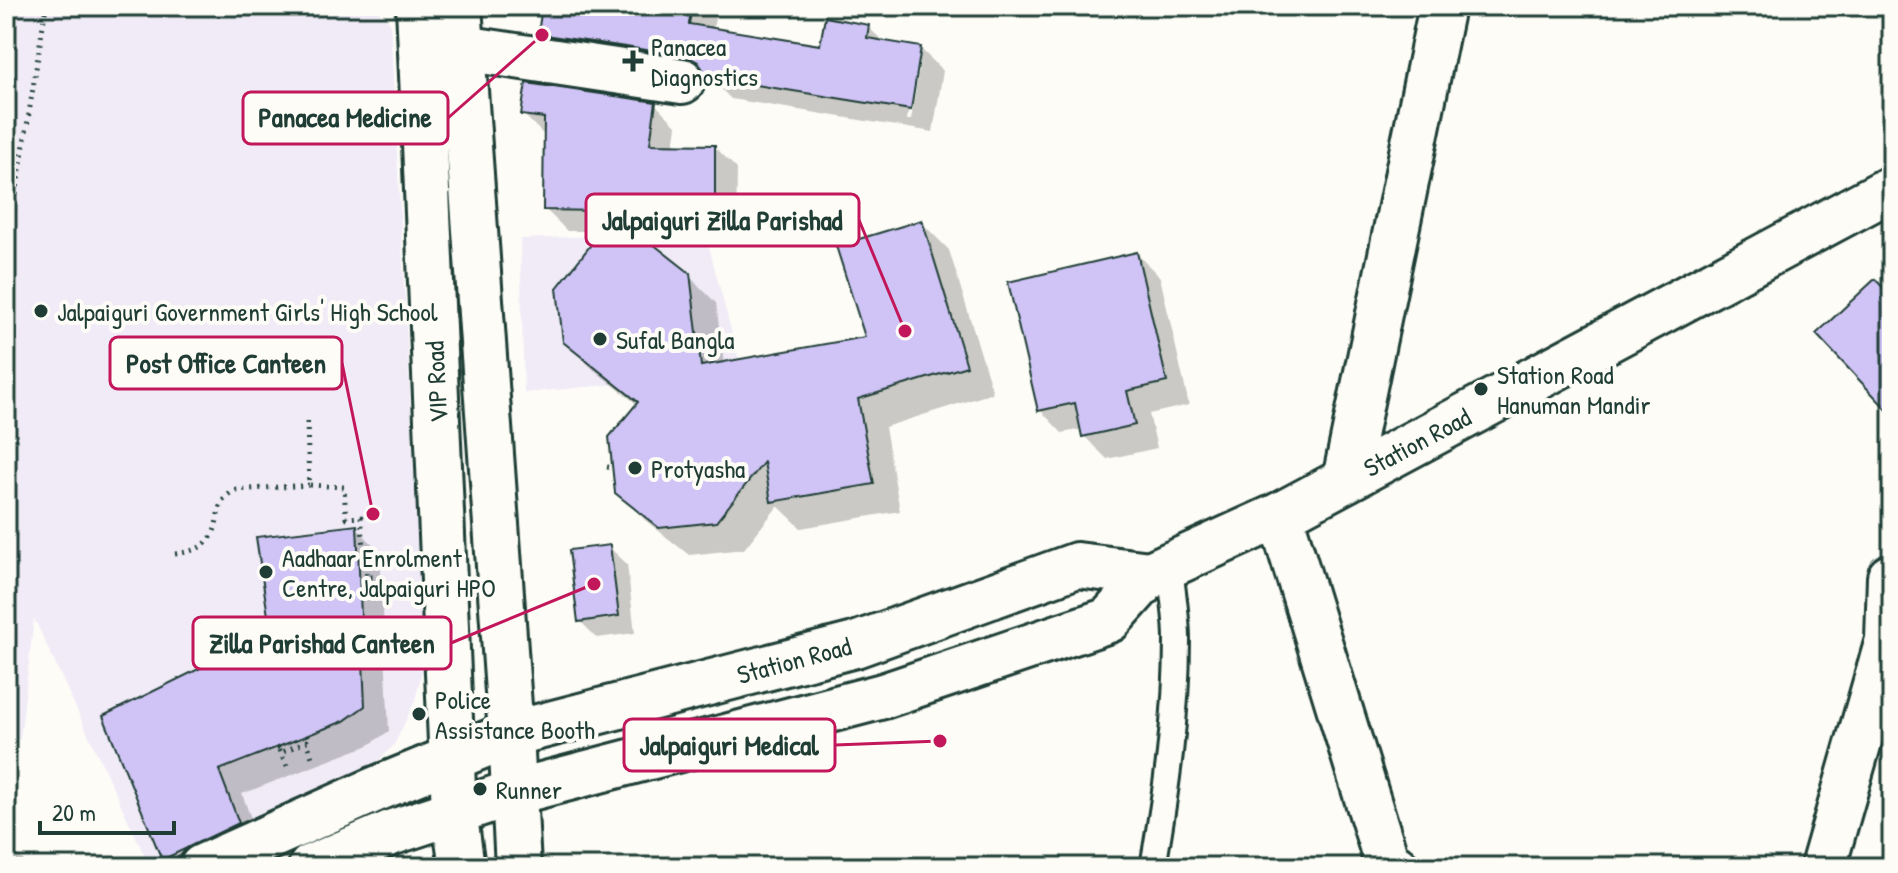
<svg xmlns="http://www.w3.org/2000/svg" width="1898" height="873" font-family="'Patrick Hand',sans-serif">
	<style>
		.built { fill: #f0ebf7 }
		.shadow { fill: #0003; fill-rule: evenodd }
		.building { fill: #d0c4f6; stroke: #1f3d34; stroke-width: 2 }
		.lines { fill: none; stroke-linecap: round; stroke-linejoin: round }
		.lane-casing { stroke: #1f3d34; stroke-width: 30 }
		.street-casing { stroke: #1f3d34; stroke-width: 50 }
		.secondary-casing { stroke: #1f3d34; stroke-width: 50 }
		.path { stroke: #1f3d34; stroke-width: 5; stroke-dasharray: 2 6; stroke-linecap: butt }
		.lane { stroke: #fdfcf7; stroke-width: 24 }
		.street { stroke: #fdfcf7; stroke-width: 44 }
		.secondary { stroke: #fdfcf7; stroke-width: 44 }
		.poi-dot { fill: #1f3d34; stroke: #fdfcf7; stroke-width: 3 }
		.labels { text-anchor: middle; dominant-baseline: central; stroke-width: 8; stroke-linejoin: round; paint-order: stroke }
		.poi-label { font-size: 26px; fill: #1f3d34; stroke: #fdfcf7; text-anchor: start }
		.street-label { font-size: 26px; fill: #1f3d34; stroke: #fdfcf7 }
		.leader { fill: none; stroke: #c2185b; stroke-width: 3 }
		.callout-dot { fill: #c2185b; stroke: #fdfcf7; stroke-width: 3 }
		.callout { fill: #fdfcf7; stroke: #c2185b; stroke-width: 3 }
		.callout-label { font-size: 28px; text-anchor: middle; font-weight: bold; fill: #1f3d34 }
	</style>
	<rect width="100%" height="100%" fill="#fdfcf7"/>
	<filter id="ink" filterUnits="userSpaceOnUse"><feTurbulence type="fractalNoise" baseFrequency=".0125" numOctaves="2"/><feDisplacementMap in="SourceGraphic" scale="16" xChannelSelector="R" yChannelSelector="G"/><feConvolveMatrix kernelMatrix="1 2 1 2 8 2 1 2 1" color-interpolation-filters="sRGB"/></filter>
	<g filter="url(#ink)">
		<g class="built">
			<polygon points="6,6 373,6 390,22 423,638 422,671 415,701 394,745 379,760 348,780 169,867 150,867 34,618 20,739 6,738"/>
			<polygon points="705,232 742,372 524,393 520,239"/>
		</g>
		<g class="shadow">
			<path d="M538 6H717L713 30 822 48 868 27 884 42 920 48 943 71 933 132 731 99 710 78 562 56 540 33 544 7ZM916 64H920L911 120H907Z"/>
			<polygon points="655,104 677,126 674,146 715,147 737,169 736,234 634,232 688,275 716,303 724,364 868,339 921,222 949,250 993,393 885,427 900,511 801,528 778,506 744,549 689,555 645,520 617,492 638,405 593,369 565,341 604,231 567,231 545,209 546,137 523,114"/>
			<polygon points="1137,254 1160,277 1189,405 1149,414 1157,448 1107,459 1084,436 1083,429 1062,433 1040,410"/>
			<polygon points="356,527 380,552 389,731 369,745 242,794 262,848 219,867 171,867 164,859 105,717 274,643"/>
			<polygon points="609,547 627,564 635,633 597,638 580,621"/>
			<polygon points="19,856 30,867 6,867 6,862"/>
		</g>
		<g class="building">
			<polygon points="542,6 692,6 689,24 820,45 825,17 869,25 867,38 921,47 911,110 706,77 698,62 686,56 538,34"/>
			<polygon points="526,83 656,102 650,144 715,145 715,213 543,210 544,118 521,115"/>
			<polygon points="615,214 690,273 701,366 865,337 836,246 922,220 967,366 858,399 874,484 771,502 764,462 716,522 659,528 615,493 609,437 638,402 563,342 557,288"/>
			<polygon points="1137,252 1167,382 1127,391 1135,425 1082,437 1075,403 1038,411 1008,282"/>
			<polygon points="1875,279 1892,297 1892,415 1816,334"/>
			<polygon points="357,525 365,706 344,721 219,770 239,823 162,860 103,716 215,661 214,658 272,642 256,537"/>
			<polygon points="610,545 619,616 578,622 569,550"/>
		</g>
		<g class="lines">
			<defs>
				<path id="lane" d="M1153 867C1166 792 1177 716 1177 640 1177 615 1172 590 1170 566"/>
				<g id="street">
					<polyline points="462,48 682,81"/>
					<polyline points="1345,480 1442,6"/>
					<polyline points="1280,515 1388,866 1396,867"/>
					<polyline points="1823,867 1888,640 1890,577"/>
				</g>
				<g id="secondary">
					<polyline points="419,6 454,811 462,867"/>
					<polyline points="459,6 511,734 518,867"/>
					<polyline points="202,867 374,790 511,734 855,645 1077,565 1150,574"/>
					<polyline points="311,867 393,832 515,792 883,696 1109,620 1150,574 1280,515 1892,188"/>
				</g>
			</defs>
			<use href="#lane" class="lane-casing"/>
			<use href="#street" class="street-casing"/>
			<use href="#secondary" class="secondary-casing"/>
			<g class="path">
				<polyline points="6,258 46,6"/>
				<polyline points="307,422 309,485 344,487 346,518 361,517 367,577 375,577"/>
				<polyline points="607,467 613,468"/>
				<path d="M175 554C238 546 201 505 236 490L309 485"/>
				<polyline points="278,747 283,752 307,741 313,761"/>
				<polyline points="279,750 289,771"/>
			</g>
			<use href="#lane" class="lane"/>
			<use href="#street" class="street"/>
			<use href="#secondary" class="secondary"/>
		</g>
	</g>
	<g class="poi-dot">
		<path d="M629 49h8v8h8v8h-8v8h-8v-8h-8v-8h8z"/>
		<circle cx="41" cy="311" r="8"/>
		<circle cx="600" cy="339" r="8"/>
		<circle cx="1481" cy="389" r="8"/>
		<circle cx="635" cy="468" r="8"/>
		<circle cx="266" cy="572" r="8"/>
		<circle cx="419" cy="714" r="8"/>
		<circle cx="480" cy="789" r="8"/>
	</g>
	<g class="labels">
		<g class="poi-label">
			<text x="651" y="46">Panacea<tspan x="651" dy="30">Diagnostics</tspan></text>
			<text x="57" y="311">Jalpaiguri Government Girls' High School</text>
			<text x="616" y="339">Sufal Bangla</text>
			<text x="1497" y="374">Station Road<tspan x="1497" dy="30">Hanuman Mandir</tspan></text>
			<text x="651" y="468">Protyasha</text>
			<text x="282" y="557">Aadhaar Enrolment<tspan x="282" dy="30">Centre, Jalpaiguri HPO</tspan></text>
			<text x="435" y="699">Police<tspan x="435" dy="30">Assistance Booth</tspan></text>
			<text x="496" y="789">Runner</text>
		</g>
		<g class="street-label">
			<text transform="translate(436 382) rotate(-93)">VIP Road</text>
			<text transform="translate(1417 442) rotate(-28)">Station Road</text>
			<text transform="translate(794 660) rotate(-15)">Station Road</text>
		</g>
	</g>
	<path class="leader" d="M542 35L448 118M905 331L859 220M373 514L342 363M594 584L451 643M940 741L835 745"/>
	<g class="callout-dot">
		<circle cx="542" cy="35" r="8"/>
		<circle cx="905" cy="331" r="8"/>
		<circle cx="373" cy="514" r="8"/>
		<circle cx="594" cy="584" r="8"/>
		<circle cx="940" cy="741" r="8"/>
	</g>
	<g class="callout">
		<rect x="243" y="92" width="205" height="52" rx="8"/>
		<rect x="586" y="194" width="273" height="52" rx="8"/>
		<rect x="110" y="337" width="232" height="52" rx="8"/>
		<rect x="193" y="617" width="258" height="52" rx="8"/>
		<rect x="624" y="719" width="211" height="52" rx="8"/>
	</g>
	<g class="callout-label">
		<text x="345" y="127">Panacea Medicine</text>
		<text x="722" y="230">Jalpaiguri Zilla Parishad</text>
		<text x="226" y="373">Post Office Canteen</text>
		<text x="322" y="653">Zilla Parishad Canteen</text>
		<text x="729" y="755">Jalpaiguri Medical</text>
	</g>
	<rect width="1898" height="873" fill="none" stroke="#fdfcf7" stroke-width="32"/>
	<rect x="16" y="16" width="1866" height="841" fill="none" stroke="#1f3d34" stroke-width="3" filter="url(#ink)"/>
	<path d="M40 821v12h134v-12" fill="none" stroke="#1f3d34" stroke-width="4"/>
	<text x="52" y="821" font-size="24" fill="#1f3d34" stroke="#fdfcf7" stroke-width="6" paint-order="stroke">20 m</text>
</svg>
